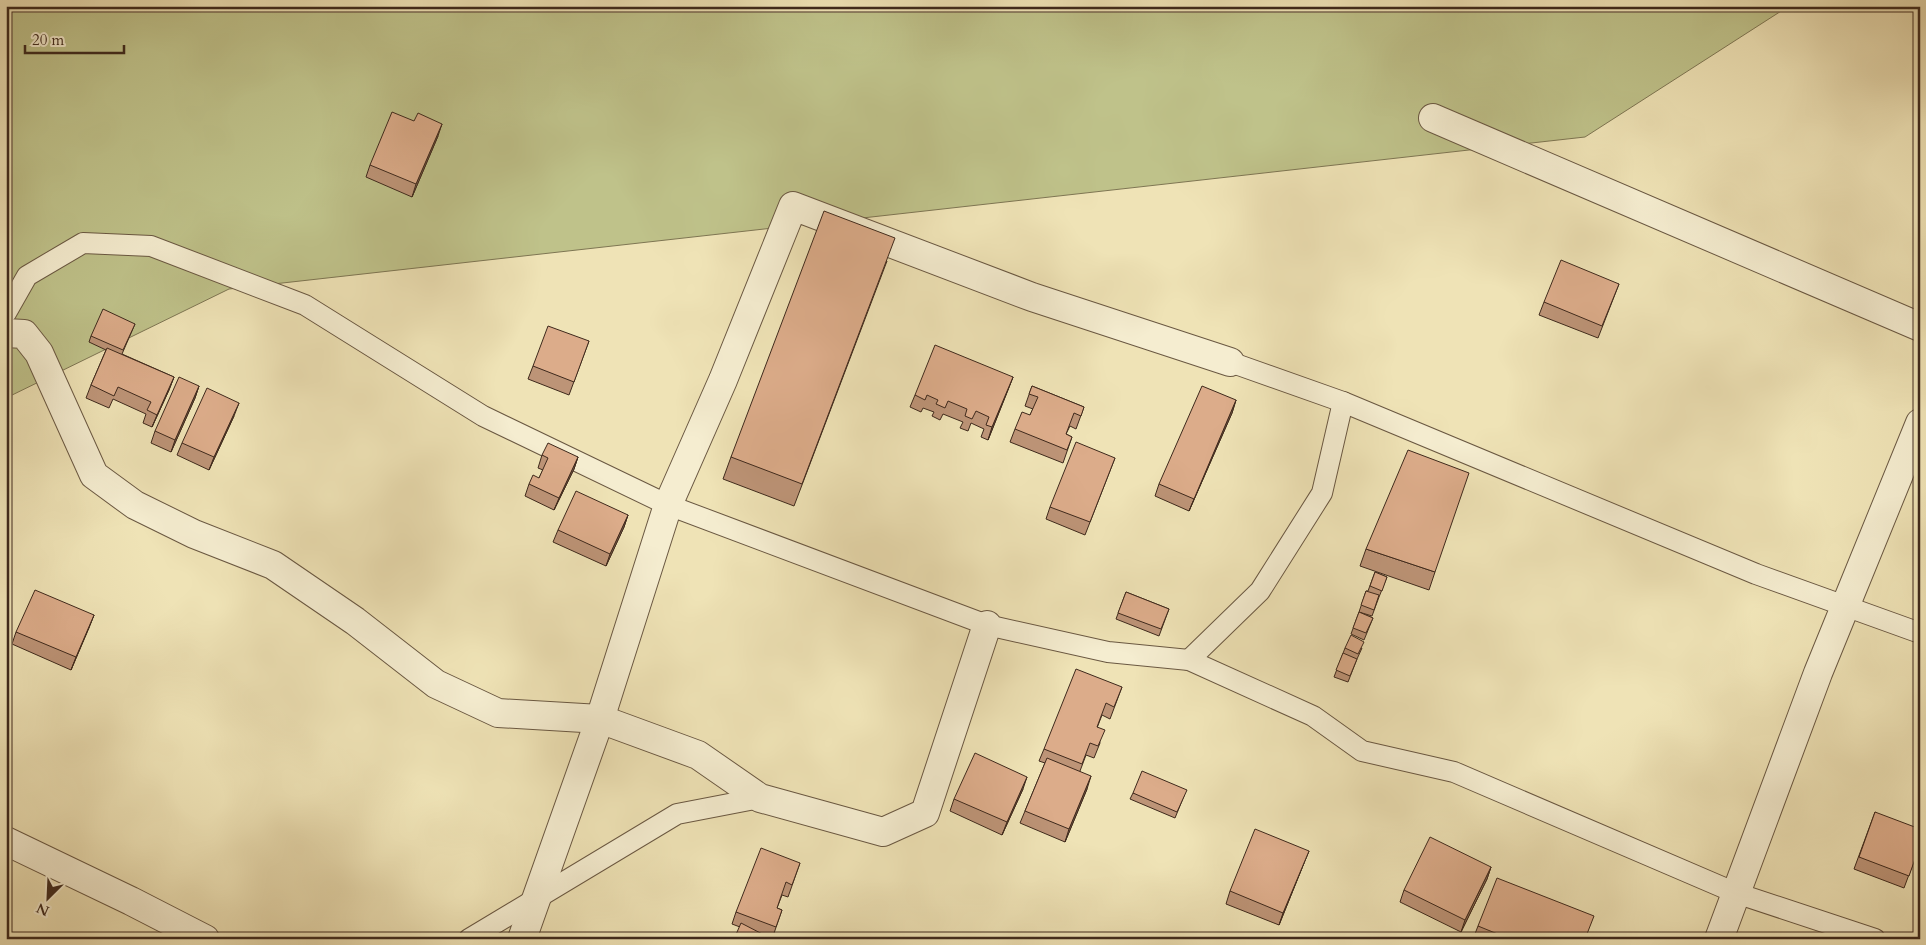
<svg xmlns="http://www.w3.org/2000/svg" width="1926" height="945" font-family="Cardo,serif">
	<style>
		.green { fill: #bfc28a; stroke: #7e7653 }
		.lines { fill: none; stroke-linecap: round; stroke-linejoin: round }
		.lane-casing { stroke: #6a5842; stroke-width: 22 }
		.street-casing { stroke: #6a5842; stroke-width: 30 }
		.lane { stroke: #f5edd0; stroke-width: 20 }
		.street { stroke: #f5edd0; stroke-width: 28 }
		.wall { fill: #bd9477; stroke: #3e291c }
		.shaded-wall { fill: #9a7861; stroke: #3e291c }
		.building { fill: #dcac8a; stroke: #3e291c }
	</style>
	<rect width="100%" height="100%" fill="#efe3b6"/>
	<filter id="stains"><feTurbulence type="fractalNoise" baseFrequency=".004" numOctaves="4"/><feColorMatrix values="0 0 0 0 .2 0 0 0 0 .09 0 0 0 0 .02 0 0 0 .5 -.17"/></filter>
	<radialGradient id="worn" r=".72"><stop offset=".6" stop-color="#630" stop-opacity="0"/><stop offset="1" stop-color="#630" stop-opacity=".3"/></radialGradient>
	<polygon class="green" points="6,6 1789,6 1585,137 229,289 6,398"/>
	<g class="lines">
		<defs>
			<g id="lane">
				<polyline points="6,313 27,276 83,243 151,246 305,305 483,416 668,505 987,625 1108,652 1189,660 1313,716 1362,751 1454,772 1736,893 1875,939"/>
				<polyline points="1230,362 1343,402 1756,574 1920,633"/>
				<polyline points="1189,660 1260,591 1322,493 1343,402"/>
				<polyline points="469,939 677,814 760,798"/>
			</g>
			<g id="street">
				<polyline points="1433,118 1920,327"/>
				<polyline points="6,333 24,334 39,353 94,475 135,505 194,534 273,565 355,621 436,684 498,713 600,719 698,755 760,798 883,832 925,813 987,625"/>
				<polyline points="6,841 131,901 205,939"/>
				<polyline points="522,939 600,719 668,505 723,380 793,206 1032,297 1230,362"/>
				<polyline points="1719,939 1818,673 1920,423"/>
			</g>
		</defs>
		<use href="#lane" class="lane-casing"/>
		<use href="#street" class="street-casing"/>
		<use href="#lane" class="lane"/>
		<use href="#street" class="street"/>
	</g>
	<g class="wall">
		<polygon points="438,136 412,197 366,177 370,165"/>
		<polygon points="887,261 794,506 723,479 731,457"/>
		<polygon points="1619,284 1598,338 1539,315 1544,302"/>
		<polygon points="135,324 122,354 174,377 169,390 152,427 143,423 146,414 113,399 109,408 86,398 91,385 106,350 89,342 91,336"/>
		<polygon points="589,341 569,395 528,379 533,366"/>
		<polygon points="1013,377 988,440 981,437 984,429 971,423 968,431 960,428 963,422 943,414 940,420 932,416 934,412 923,408 921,412 910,407 915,395"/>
		<polygon points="199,386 195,398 171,452 151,443 155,431"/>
		<polygon points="1032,386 1084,407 1076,429 1070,426 1066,434 1072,437 1063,463 1010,442 1015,429 1030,415 1033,409 1025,406"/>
		<polygon points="1236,400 1232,413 1189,511 1155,496 1159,484"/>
		<polygon points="234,416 209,470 177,455 182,443"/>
		<polygon points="542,455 578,457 574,469 554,510 525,496 529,484 539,478 543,470 538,468"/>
		<polygon points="1115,458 1085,535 1046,519 1050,507"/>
		<polygon points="628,515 624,527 606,566 553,542 558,530"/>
		<polygon points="1366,549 1435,572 1429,590 1360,566"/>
		<polygon points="1375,572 1387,577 1379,597 1372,616 1359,612 1366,591 1368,591"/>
		<polygon points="1126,592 1169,609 1159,636 1116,619"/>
		<polygon points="1359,612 1373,618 1364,640 1351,634"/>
		<polygon points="94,615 71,670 12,644 16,632"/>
		<polygon points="1345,648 1362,648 1357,659 1348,682 1334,677"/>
		<polygon points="1122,687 1110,719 1102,715 1097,728 1100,743 1094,758 1086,755 1080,771 1087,789 1065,842 1020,823 1045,763 1039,761 1044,749"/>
		<polygon points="1023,789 1002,835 950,811 954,799"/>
		<polygon points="1133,793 1184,796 1175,818 1130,799"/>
		<polygon points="1875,812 1920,845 1904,888 1854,869"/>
		<polygon points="800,863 788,897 782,895 777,908 782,910 772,939 732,924 736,912"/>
		<polygon points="1304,863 1279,925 1226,904 1230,891"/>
		<polygon points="1491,867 1487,879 1461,932 1400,902 1404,890"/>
		<polygon points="1478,926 1586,939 1473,939"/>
	</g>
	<g class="shaded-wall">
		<polygon points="442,124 438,136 412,197 416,184"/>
		<polygon points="174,377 169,390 152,427 157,415"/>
		<polygon points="1013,377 1008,390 988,440 992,427"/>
		<polygon points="199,386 195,398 171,452 175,440"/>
		<polygon points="1236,400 1232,413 1189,511 1194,499"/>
		<polygon points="239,403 234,416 209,470 214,457"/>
		<polygon points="578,457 574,469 554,510 559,498"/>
		<polygon points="628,515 624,527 606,566 610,554"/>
		<polygon points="94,615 89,628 71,670 76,657"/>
		<polygon points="1091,776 1087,789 1065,842 1069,829"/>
		<polygon points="1027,777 1023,789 1002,835 1007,822"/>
		<polygon points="1309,851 1304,863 1279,925 1283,913"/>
		<polygon points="1491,867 1487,879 1461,932 1465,920"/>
	</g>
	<g class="building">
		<polygon points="392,112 414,121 418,113 442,124 416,184 370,165"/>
		<polygon points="824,211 895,238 802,484 731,457"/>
		<polygon points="1561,260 1619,284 1602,326 1544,302"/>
		<polygon points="103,309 135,324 123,350 91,336"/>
		<polygon points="548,326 589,341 574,382 533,366"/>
		<polygon points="935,345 1013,377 992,427 986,425 989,417 976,411 972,419 965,416 967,409 948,401 945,408 936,404 938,400 927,395 925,400 915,395"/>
		<polygon points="107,348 174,377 157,415 147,410 151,402 118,387 114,396 91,385"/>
		<polygon points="179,377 199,386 175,440 155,431"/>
		<polygon points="1032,386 1084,407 1081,416 1074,413 1066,434 1072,437 1067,450 1015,429 1022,412 1030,415 1038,397 1029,394"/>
		<polygon points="1202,386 1236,400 1194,499 1159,484"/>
		<polygon points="207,388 239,403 214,457 182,443"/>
		<polygon points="1076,442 1115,458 1090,522 1050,507"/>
		<polygon points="548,443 578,457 559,498 529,484 533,475 539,478 548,458 542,455"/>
		<polygon points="1408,450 1469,473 1435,572 1366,549"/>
		<polygon points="576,491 628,515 610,554 558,530"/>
		<polygon points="1375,572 1387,577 1382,591 1370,586"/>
		<polygon points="35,590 94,615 76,657 16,632"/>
		<polygon points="1366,591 1379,595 1374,610 1361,605"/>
		<polygon points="1126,592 1169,609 1161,629 1118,613"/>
		<polygon points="1359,612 1373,618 1366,633 1353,628"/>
		<polygon points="1351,635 1364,642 1358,654 1345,648"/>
		<polygon points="1343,653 1357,659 1350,676 1336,670"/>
		<polygon points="1076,669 1122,687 1114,707 1106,703 1097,727 1105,730 1098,746 1090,743 1082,764 1044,749"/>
		<polygon points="975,753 1027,777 1007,822 954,799"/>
		<polygon points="1047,758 1091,776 1069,829 1025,811"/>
		<polygon points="1142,771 1187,790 1177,812 1133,793"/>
		<polygon points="1875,812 1920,829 1920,845 1909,876 1859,857"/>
		<polygon points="1255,829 1309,851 1283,913 1230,891"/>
		<polygon points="1430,837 1491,867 1465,920 1404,890"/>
		<polygon points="761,848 800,863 792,885 786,882 777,908 782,910 776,927 736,912"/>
		<polygon points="1497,878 1594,916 1585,939 1510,939 1478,926"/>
		<polygon points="741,923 772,939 734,939"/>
	</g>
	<rect width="1926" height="945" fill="none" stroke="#efe3b6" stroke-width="25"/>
	<rect x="8" y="8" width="1911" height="930" fill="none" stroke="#3e291c" stroke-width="2.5"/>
	<rect x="12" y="12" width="1901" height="920" fill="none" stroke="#3e291c"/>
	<g transform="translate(48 898) rotate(204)" stroke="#f5edd0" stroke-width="4" paint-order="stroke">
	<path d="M0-4L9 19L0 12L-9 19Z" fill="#3e291c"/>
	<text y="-8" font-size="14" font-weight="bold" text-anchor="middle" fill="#3e291c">N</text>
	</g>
	<path d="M25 45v8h99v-8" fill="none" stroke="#3e291c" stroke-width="2.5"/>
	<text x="32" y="45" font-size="15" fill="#3e291c" stroke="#f5edd0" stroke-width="4" paint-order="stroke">20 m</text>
	<rect width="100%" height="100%" filter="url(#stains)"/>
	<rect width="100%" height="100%" fill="url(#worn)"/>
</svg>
